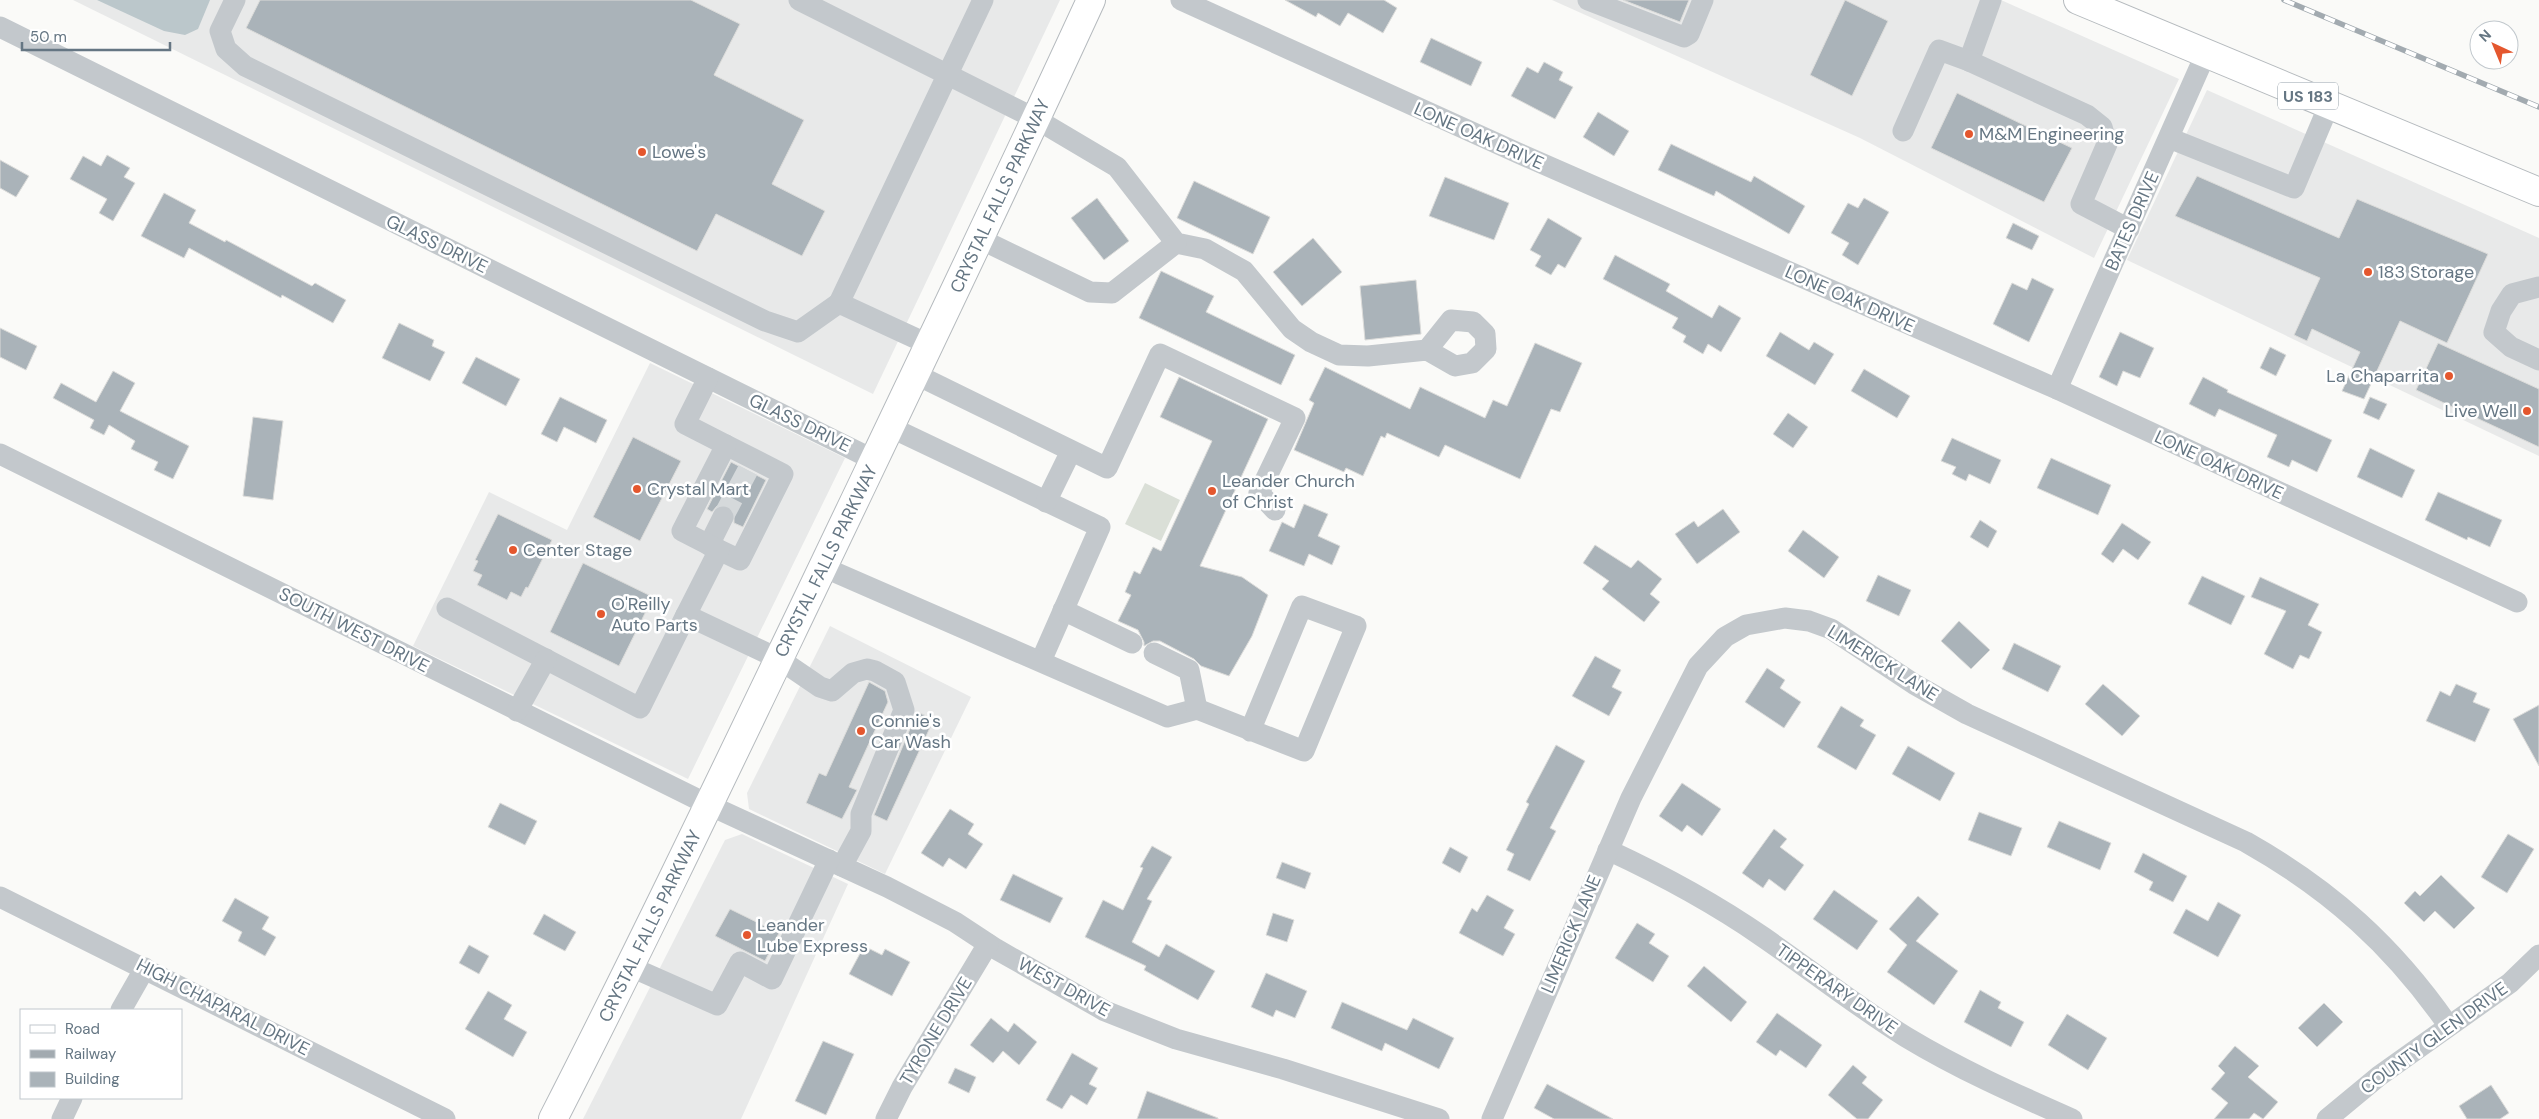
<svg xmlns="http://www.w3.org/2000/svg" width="2539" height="1119" font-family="'DM Sans',sans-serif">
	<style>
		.built { fill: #e8e9e9 }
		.green { fill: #dadfd7 }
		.water { fill: #bbc7cb }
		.building { fill: #aab3b9; stroke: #dcdcda }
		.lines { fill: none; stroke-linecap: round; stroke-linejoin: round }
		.minor-tunnel { stroke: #d5d9db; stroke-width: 21; stroke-dasharray: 21 11; stroke-linecap: butt }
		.major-casing { stroke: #b5babe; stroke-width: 30 }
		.minor { stroke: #c3c8cc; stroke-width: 21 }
		.major { stroke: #fff; stroke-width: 28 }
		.rail-casing { stroke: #a2aab0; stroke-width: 5.5 }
		.rail { stroke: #fff; stroke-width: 4; stroke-dasharray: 11; stroke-linecap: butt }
		.poi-dot { fill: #e4572e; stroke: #fff; stroke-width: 2 }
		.labels { text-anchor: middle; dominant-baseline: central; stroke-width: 5; stroke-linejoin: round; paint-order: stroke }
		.shield { fill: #fff; stroke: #939fa8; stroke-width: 1 }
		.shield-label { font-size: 16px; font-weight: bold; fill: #657683 }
		.poi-label { font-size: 18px; fill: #657683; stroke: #fff; text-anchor: start }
		.street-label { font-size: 18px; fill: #657683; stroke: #fff }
	</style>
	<rect width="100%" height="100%" fill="#fafaf8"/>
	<g class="built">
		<polygon points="73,0 1060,0 873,394"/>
		<polygon points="1552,0 2001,0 2179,79 2094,258 1860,138"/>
		<polygon points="2207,90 2539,238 2539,456 2127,260"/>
		<polygon points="650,363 845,458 688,779 413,646 489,492 567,530"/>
		<polygon points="830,626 971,697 885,874 749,809 747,793"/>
		<polygon points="742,834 848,884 741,1119 583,1119 725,840"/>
	</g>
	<polygon class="green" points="1145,483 1180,500 1161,541 1125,524"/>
	<polygon class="water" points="97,0 210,0 198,29 185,35 164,31"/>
	<g class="building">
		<polygon points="260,0 691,0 740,24 714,75 804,120 772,184 825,211 802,256 716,214 697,251 246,28"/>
		<polygon points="1285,0 1384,0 1397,8 1383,33 1348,13 1340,26 1318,13 1316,17"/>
		<polygon points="1623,0 1689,0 1680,22"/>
		<polygon points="1845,0 1888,21 1852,96 1810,75"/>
		<polygon points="1431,38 1482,62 1471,86 1420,62"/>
		<polygon points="1544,62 1563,72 1559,80 1573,87 1555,119 1511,96 1527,67 1538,73"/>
		<polygon points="1957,93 2072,148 2044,202 1931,148"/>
		<polygon points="1598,112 1629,131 1614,156 1583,137"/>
		<polygon points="1671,144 1751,182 1754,176 1805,206 1789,234 1716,191 1714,196 1658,170"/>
		<polygon points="107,155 130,168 124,177 135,183 113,221 99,213 107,199 70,179 83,156 101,166"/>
		<polygon points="0,160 29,176 16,197 0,188"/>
		<polygon points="2197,176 2339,238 2357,199 2488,254 2447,343 2400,321 2364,399 2342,391 2360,352 2312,329 2307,341 2294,335 2320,278 2175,216"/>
		<polygon points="1445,177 1509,203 1494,240 1429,216"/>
		<polygon points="1194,181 1270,217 1253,254 1177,218"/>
		<polygon points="164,193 196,210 189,223 225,242 226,240 312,286 315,283 346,300 333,323 282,295 281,298 189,248 184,258 141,236"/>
		<polygon points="1097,198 1129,241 1104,260 1071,218"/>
		<polygon points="1864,198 1889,212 1858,265 1842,255 1849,243 1831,233 1848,203 1858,208"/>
		<polygon points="1548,218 1582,238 1565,268 1558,264 1551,275 1535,266 1541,256 1530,250"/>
		<polygon points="2013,223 2039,236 2032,250 2006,238"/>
		<polygon points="1313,238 1342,272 1302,306 1273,272"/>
		<polygon points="1615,255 1670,284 1666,291 1712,318 1719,305 1741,318 1721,352 1708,344 1703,354 1683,342 1686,336 1672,328 1678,318 1603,279"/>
		<polygon points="1161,271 1214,296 1206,312 1295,355 1281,385 1139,318"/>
		<polygon points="2032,278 2054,289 2029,342 1993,324 2012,283 2027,290"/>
		<polygon points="1416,280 1421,334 1365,340 1360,286"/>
		<polygon points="399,323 434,340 432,346 445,352 430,381 382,358"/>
		<polygon points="0,328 37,346 26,370 0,357"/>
		<polygon points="1780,332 1809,350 1814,342 1834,354 1815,385 1766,356"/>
		<polygon points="2120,332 2154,348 2140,378 2123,371 2117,386 2099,377"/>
		<polygon points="1535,343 1582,363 1560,412 1551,409 1520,479 1445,445 1439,457 1387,433 1385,438 1381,436 1363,476 1346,468 1344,472 1294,450 1314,403 1309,400 1325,367 1410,409 1420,387 1485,418 1493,400 1507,406"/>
		<polygon points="2438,343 2539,389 2539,447 2416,390"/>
		<polygon points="2270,347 2286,355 2276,376 2260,368"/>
		<polygon points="476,357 520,379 506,406 462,383"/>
		<polygon points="1864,369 1910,396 1897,418 1851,391"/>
		<polygon points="113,371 135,383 120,411 189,446 173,479 154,470 158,462 131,449 135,441 109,425 104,435 90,428 94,420 53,398 61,383 96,402"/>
		<polygon points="1179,377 1268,419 1200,566 1242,577 1268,595 1252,636 1229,676 1201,666 1194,659 1160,641 1153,641 1144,646 1144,642 1138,630 1118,621 1131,595 1125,592 1134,571 1140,574 1153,547 1161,551 1212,441 1160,417"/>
		<polygon points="2203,377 2228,390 2227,392 2332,440 2317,472 2292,460 2289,467 2267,457 2277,435 2219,409 2215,417 2189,404"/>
		<polygon points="560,397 607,420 596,443 564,427 557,442 541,434"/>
		<polygon points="2370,397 2387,404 2379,420 2363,413"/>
		<polygon points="1788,413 1808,427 1793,448 1773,434"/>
		<polygon points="253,417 283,421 273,500 243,496"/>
		<polygon points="633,437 681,461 640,541 593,517"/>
		<polygon points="1952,438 2001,460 1990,484 1969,474 1966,481 1952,474 1956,467 1941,461"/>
		<polygon points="2370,448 2415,470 2402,498 2357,477"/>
		<polygon points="2051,458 2111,485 2098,515 2037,488"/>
		<polygon points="731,462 766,480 743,527 734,523 734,511 728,506 717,506 712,512 707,509"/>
		<polygon points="2438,492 2502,520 2490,547 2468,537 2467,540 2425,520"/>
		<polygon points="1304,504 1328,514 1318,536 1340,546 1332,565 1309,554 1304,566 1269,551 1282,522 1294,528"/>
		<polygon points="1723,509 1740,532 1697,564 1675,534 1694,521 1698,527"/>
		<polygon points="498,514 552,540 528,588 526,587 521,597 511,592 507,600 477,585 482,575 473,571 478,561 475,560"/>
		<polygon points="1980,520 1997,531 1988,548 1970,537"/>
		<polygon points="2122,523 2151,542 2138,560 2123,549 2113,563 2101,554"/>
		<polygon points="1803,530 1839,557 1824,578 1788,551"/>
		<polygon points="1595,545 1631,568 1638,560 1662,579 1650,594 1660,602 1644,622 1602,589 1609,581 1583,563"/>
		<polygon points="583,563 653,597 619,666 550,632"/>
		<polygon points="1878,575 1911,590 1899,616 1866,601"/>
		<polygon points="2202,576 2245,596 2231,625 2188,604"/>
		<polygon points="2260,577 2319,604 2308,625 2322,632 2309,659 2300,655 2293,669 2264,654 2286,611 2251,597"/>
		<polygon points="1959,621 1990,650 1971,669 1941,641"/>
		<polygon points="2014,643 2061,666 2048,692 2002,669"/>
		<polygon points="1595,656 1621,670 1612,687 1622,692 1609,716 1572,696"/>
		<polygon points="1767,668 1785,680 1780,688 1801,702 1784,728 1745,702"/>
		<polygon points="869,682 885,691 888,702 849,787 857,790 842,819 806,803 819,773 826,776"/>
		<polygon points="2103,684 2140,716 2122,736 2085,704"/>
		<polygon points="2456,684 2477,693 2473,702 2490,709 2475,742 2426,721 2440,691 2450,696"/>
		<polygon points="2539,705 2539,766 2513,719"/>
		<polygon points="1841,706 1864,720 1860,726 1876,735 1856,770 1817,747"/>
		<polygon points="917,712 934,719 887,821 874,815"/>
		<polygon points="1556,745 1585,761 1550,828 1556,831 1530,881 1507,870 1514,854 1506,850 1529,804 1526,802"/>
		<polygon points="1908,746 1955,773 1940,801 1892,774"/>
		<polygon points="1682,783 1721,809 1702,836 1687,825 1682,832 1659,816"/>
		<polygon points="500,803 537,821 525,845 488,827"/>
		<polygon points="950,809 974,824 968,834 983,844 966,869 949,858 943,867 921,853"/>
		<polygon points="1979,812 2022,828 2011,856 1968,840"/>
		<polygon points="2059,821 2111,843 2100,870 2047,847"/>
		<polygon points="1774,829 1787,839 1780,847 1804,865 1785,891 1769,879 1763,888 1742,873"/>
		<polygon points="2508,834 2534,849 2507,893 2481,877"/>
		<polygon points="1152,846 1172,857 1147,899 1152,901 1132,942 1159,957 1166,944 1215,971 1198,1000 1144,970 1146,966 1085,937 1103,900 1123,910 1143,868 1140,867"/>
		<polygon points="1450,847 1468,857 1460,873 1442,863"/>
		<polygon points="2143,853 2187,876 2173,902 2149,890 2153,882 2134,872"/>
		<polygon points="1282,862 1311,873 1305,889 1276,878"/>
		<polygon points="1013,874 1063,898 1050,923 1000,900"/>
		<polygon points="2441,875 2475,908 2454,929 2435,911 2424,922 2404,903 2415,891 2420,896"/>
		<polygon points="1834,890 1878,921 1857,950 1813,919"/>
		<polygon points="1487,895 1514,910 1504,928 1515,934 1503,956 1459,933 1472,908 1477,912"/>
		<polygon points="1918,896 1939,914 1916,941 1958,971 1934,1005 1887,972 1907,945 1889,929"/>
		<polygon points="235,898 269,917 262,929 276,937 265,956 238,941 242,932 222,921"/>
		<polygon points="2218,902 2241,915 2218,957 2173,933 2186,909 2208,921"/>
		<polygon points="730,909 779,933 765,961 715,936"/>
		<polygon points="1273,913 1294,920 1287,942 1266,935"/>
		<polygon points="544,914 576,932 565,951 533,934"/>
		<polygon points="1637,923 1655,934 1649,943 1669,956 1653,982 1615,958"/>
		<polygon points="469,945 489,956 479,974 459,963"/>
		<polygon points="864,946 882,955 885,949 910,962 892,996 849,974"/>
		<polygon points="1704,966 1747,1002 1731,1022 1687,986"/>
		<polygon points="1266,973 1307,991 1295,1018 1276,1010 1273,1017 1251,1007"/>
		<polygon points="1980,990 2001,1002 1998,1008 2024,1022 2011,1047 1964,1022"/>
		<polygon points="488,991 512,1005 504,1019 527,1032 513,1057 465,1029"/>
		<polygon points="1342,1002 1407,1030 1413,1018 1454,1038 1439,1069 1385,1043 1382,1051 1331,1028"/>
		<polygon points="2324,1003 2343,1022 2317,1047 2298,1028"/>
		<polygon points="1777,1013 1822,1045 1806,1068 1780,1050 1776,1056 1756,1042"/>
		<polygon points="2067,1014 2107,1038 2088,1070 2048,1045"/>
		<polygon points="991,1018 1008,1032 1014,1023 1037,1042 1019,1065 1003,1051 993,1063 970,1045"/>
		<polygon points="823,1041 854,1054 826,1115 795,1101"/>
		<polygon points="2235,1046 2259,1066 2248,1077 2278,1102 2263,1119 2254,1113 2249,1119 2214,1119 2228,1103 2211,1089 2225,1073 2218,1066"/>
		<polygon points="1072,1053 1098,1068 1089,1084 1097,1088 1087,1105 1071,1095 1062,1109 1046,1100"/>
		<polygon points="1853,1065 1867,1077 1862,1083 1883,1100 1868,1119 1857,1119 1828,1095"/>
		<polygon points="955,1068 976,1077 969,1093 948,1083"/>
		<polygon points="1547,1084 1613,1119 1554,1119 1534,1108"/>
		<polygon points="2491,1085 2509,1113 2500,1119 2467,1119 2459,1106"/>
		<polygon points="1147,1091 1218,1118 1218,1119 1137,1119"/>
	</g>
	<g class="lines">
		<polyline class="minor-tunnel" points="723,517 749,468"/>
		<defs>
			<g id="major">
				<polyline points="2078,0 2539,192"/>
				<path d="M553 1119C642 945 726 769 811 592 905 395 1000 198 1091 0"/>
			</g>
		</defs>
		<use href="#major" class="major-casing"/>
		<g class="minor">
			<polyline points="235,0 220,31 226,49 245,66 765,321 798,332 839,303 930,345"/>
			<polyline points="799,0 1036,119 1117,167 1176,243 1205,249 1244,271 1292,329 1311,342 1339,355 1368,356 1427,350 1455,366 1472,363 1486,349 1485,334 1473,322 1451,320 1427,350"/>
			<polyline points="1181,0 1518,153 2057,389 2517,602"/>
			<polyline points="1588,0 1684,37 1689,34 1703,0"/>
			<polyline points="0,27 874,460"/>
			<polyline points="1969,61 1991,0"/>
			<polyline points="1903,131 1939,50 1969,61 2087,115 2102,127 2107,144 2081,204 2129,229"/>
			<polyline points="2169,138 2294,188 2329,105"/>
			<polyline points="980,239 1090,292 1112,293 1176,243"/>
			<polyline points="2539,287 2512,294 2501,311 2494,332 2511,347 2539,360"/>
			<polyline points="839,303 983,0"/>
			<polyline points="915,374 1107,468 1160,354 1295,418 1259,493 1275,510"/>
			<polyline points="2057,389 2206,53"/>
			<polyline points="890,427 1100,527 1041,661"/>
			<polyline points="0,454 709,805 887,887 955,922 996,949 1105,1011 1176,1039 1283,1069 1439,1119"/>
			<polyline points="1046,502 1071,451"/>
			<polyline points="709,545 723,517"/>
			<polyline points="719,550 740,560 783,474 726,445"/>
			<polyline points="823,567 1167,717 1197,709 1304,751 1356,626 1302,606 1250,731"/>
			<polyline points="447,608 640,708 686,615 779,659 820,687 832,691 853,673 867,669 875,671 895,682 904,710 861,814 861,831 842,866"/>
			<polyline points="1063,610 1132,643"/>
			<polyline points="686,615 719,550 682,531 726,445 685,424 708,378"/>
			<polyline points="1154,653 1189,670 1197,709"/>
			<polyline points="517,711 546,659"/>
			<path d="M1608 850C1662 875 1714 903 1763 937 1811 970 1856 1006 1906 1037 1959 1069 2015 1094 2072 1119"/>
			<polyline points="0,897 445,1119"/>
			<polyline points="631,967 717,1005 740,962 772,979 829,860"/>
			<polyline points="121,1010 145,968"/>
			<polyline points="62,1119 72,1098"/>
			<polyline points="886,1119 902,1087 988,944"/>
			<path d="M1492 1119 1631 798 1698 666 1725 637 1746 625 1785 618 1809 621 1831 629 1914 684 1967 714 2246 842C2331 890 2393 946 2448 1025"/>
			<polyline points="2327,1119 2379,1076 2510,983 2539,955"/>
		</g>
		<use href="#major" class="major"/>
		<defs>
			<polyline id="rail" points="2284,0 2539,107"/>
		</defs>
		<use href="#rail" class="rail-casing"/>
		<use href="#rail" class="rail"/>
	</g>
	<g class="poi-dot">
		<circle cx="1969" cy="134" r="5"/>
		<circle cx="642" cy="152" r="5"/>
		<circle cx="2368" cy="272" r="5"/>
		<circle cx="2449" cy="376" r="5"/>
		<circle cx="2527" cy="411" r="5"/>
		<circle cx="637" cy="489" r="5"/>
		<circle cx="1212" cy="491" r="5"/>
		<circle cx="513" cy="550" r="5"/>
		<circle cx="601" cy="614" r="5"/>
		<circle cx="861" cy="731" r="5"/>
		<circle cx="747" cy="935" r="5"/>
	</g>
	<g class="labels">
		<rect class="shield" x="2278" y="82.5" width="60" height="27" rx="4"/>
		<g class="shield-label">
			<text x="2308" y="96">US 183</text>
		</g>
		<g class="poi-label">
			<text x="1979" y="134">M&amp;M Engineering</text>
			<text x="652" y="152">Lowe's</text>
			<text x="2378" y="272">183 Storage</text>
			<text x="2439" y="376" text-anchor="end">La Chaparrita</text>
			<text x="2517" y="411" text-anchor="end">Live Well</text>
			<text x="1222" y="481">Leander Church<tspan x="1222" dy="21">of Christ</tspan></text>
			<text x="647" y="489">Crystal Mart</text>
			<text x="523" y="550">Center Stage</text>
			<text x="611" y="604">O'Reilly<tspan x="611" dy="21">Auto Parts</tspan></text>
			<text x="871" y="721">Connie's<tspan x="871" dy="21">Car Wash</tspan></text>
			<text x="757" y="925">Leander<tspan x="757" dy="21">Lube Express</tspan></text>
		</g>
		<g class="street-label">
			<text transform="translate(1479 136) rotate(24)">LONE OAK DRIVE</text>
			<text transform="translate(1000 196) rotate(-65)">CRYSTAL FALLS PARKWAY</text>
			<text transform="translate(2132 221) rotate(-66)">BATES DRIVE</text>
			<text transform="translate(437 244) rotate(26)">GLASS DRIVE</text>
			<text transform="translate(1850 299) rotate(24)">LONE OAK DRIVE</text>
			<text transform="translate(800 423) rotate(26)">GLASS DRIVE</text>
			<text transform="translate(2219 465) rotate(25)">LONE OAK DRIVE</text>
			<text transform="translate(826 561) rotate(-64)">CRYSTAL FALLS PARKWAY</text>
			<text transform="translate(354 630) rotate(27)">SOUTH WEST DRIVE</text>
			<text transform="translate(1883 663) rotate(32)">LIMERICK LANE</text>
			<text transform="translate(650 926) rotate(-64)">CRYSTAL FALLS PARKWAY</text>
			<text transform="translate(1571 934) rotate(-67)">LIMERICK LANE</text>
			<text transform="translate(1064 987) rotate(29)">WEST DRIVE</text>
			<text transform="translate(1837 989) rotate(35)">TIPPERARY DRIVE</text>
			<text transform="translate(223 1007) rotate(27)">HIGH CHAPARAL DRIVE</text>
			<text transform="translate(936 1031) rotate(-59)">TYRONE DRIVE</text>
			<text transform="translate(2434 1038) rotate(-36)">COUNTY GLEN DRIVE</text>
		</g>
	</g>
	<rect x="20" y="1009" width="162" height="90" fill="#ffffff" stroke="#c1c8cd"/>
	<rect x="30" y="1025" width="25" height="8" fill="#ffffff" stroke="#c1c8cd"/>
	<text x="65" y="1034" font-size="15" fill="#657683">Road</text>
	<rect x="30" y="1050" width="25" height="8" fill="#a2aab0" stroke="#c1c8cd"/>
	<text x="65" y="1059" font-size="15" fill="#657683">Railway</text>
	<rect x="30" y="1072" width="25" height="15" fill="#aab3b9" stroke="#c1c8cd"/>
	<text x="65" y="1084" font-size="15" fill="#657683">Building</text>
	<g transform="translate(2494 45) rotate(316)"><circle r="24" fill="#ffffff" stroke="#c1c8cd"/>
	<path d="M0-4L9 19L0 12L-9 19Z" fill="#e4572e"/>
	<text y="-8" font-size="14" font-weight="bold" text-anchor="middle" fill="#657683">N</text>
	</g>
	<path d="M22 42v8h148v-8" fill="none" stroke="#657683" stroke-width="2.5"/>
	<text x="30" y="42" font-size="15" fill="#657683" stroke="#ffffff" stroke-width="4" paint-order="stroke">50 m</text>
</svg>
